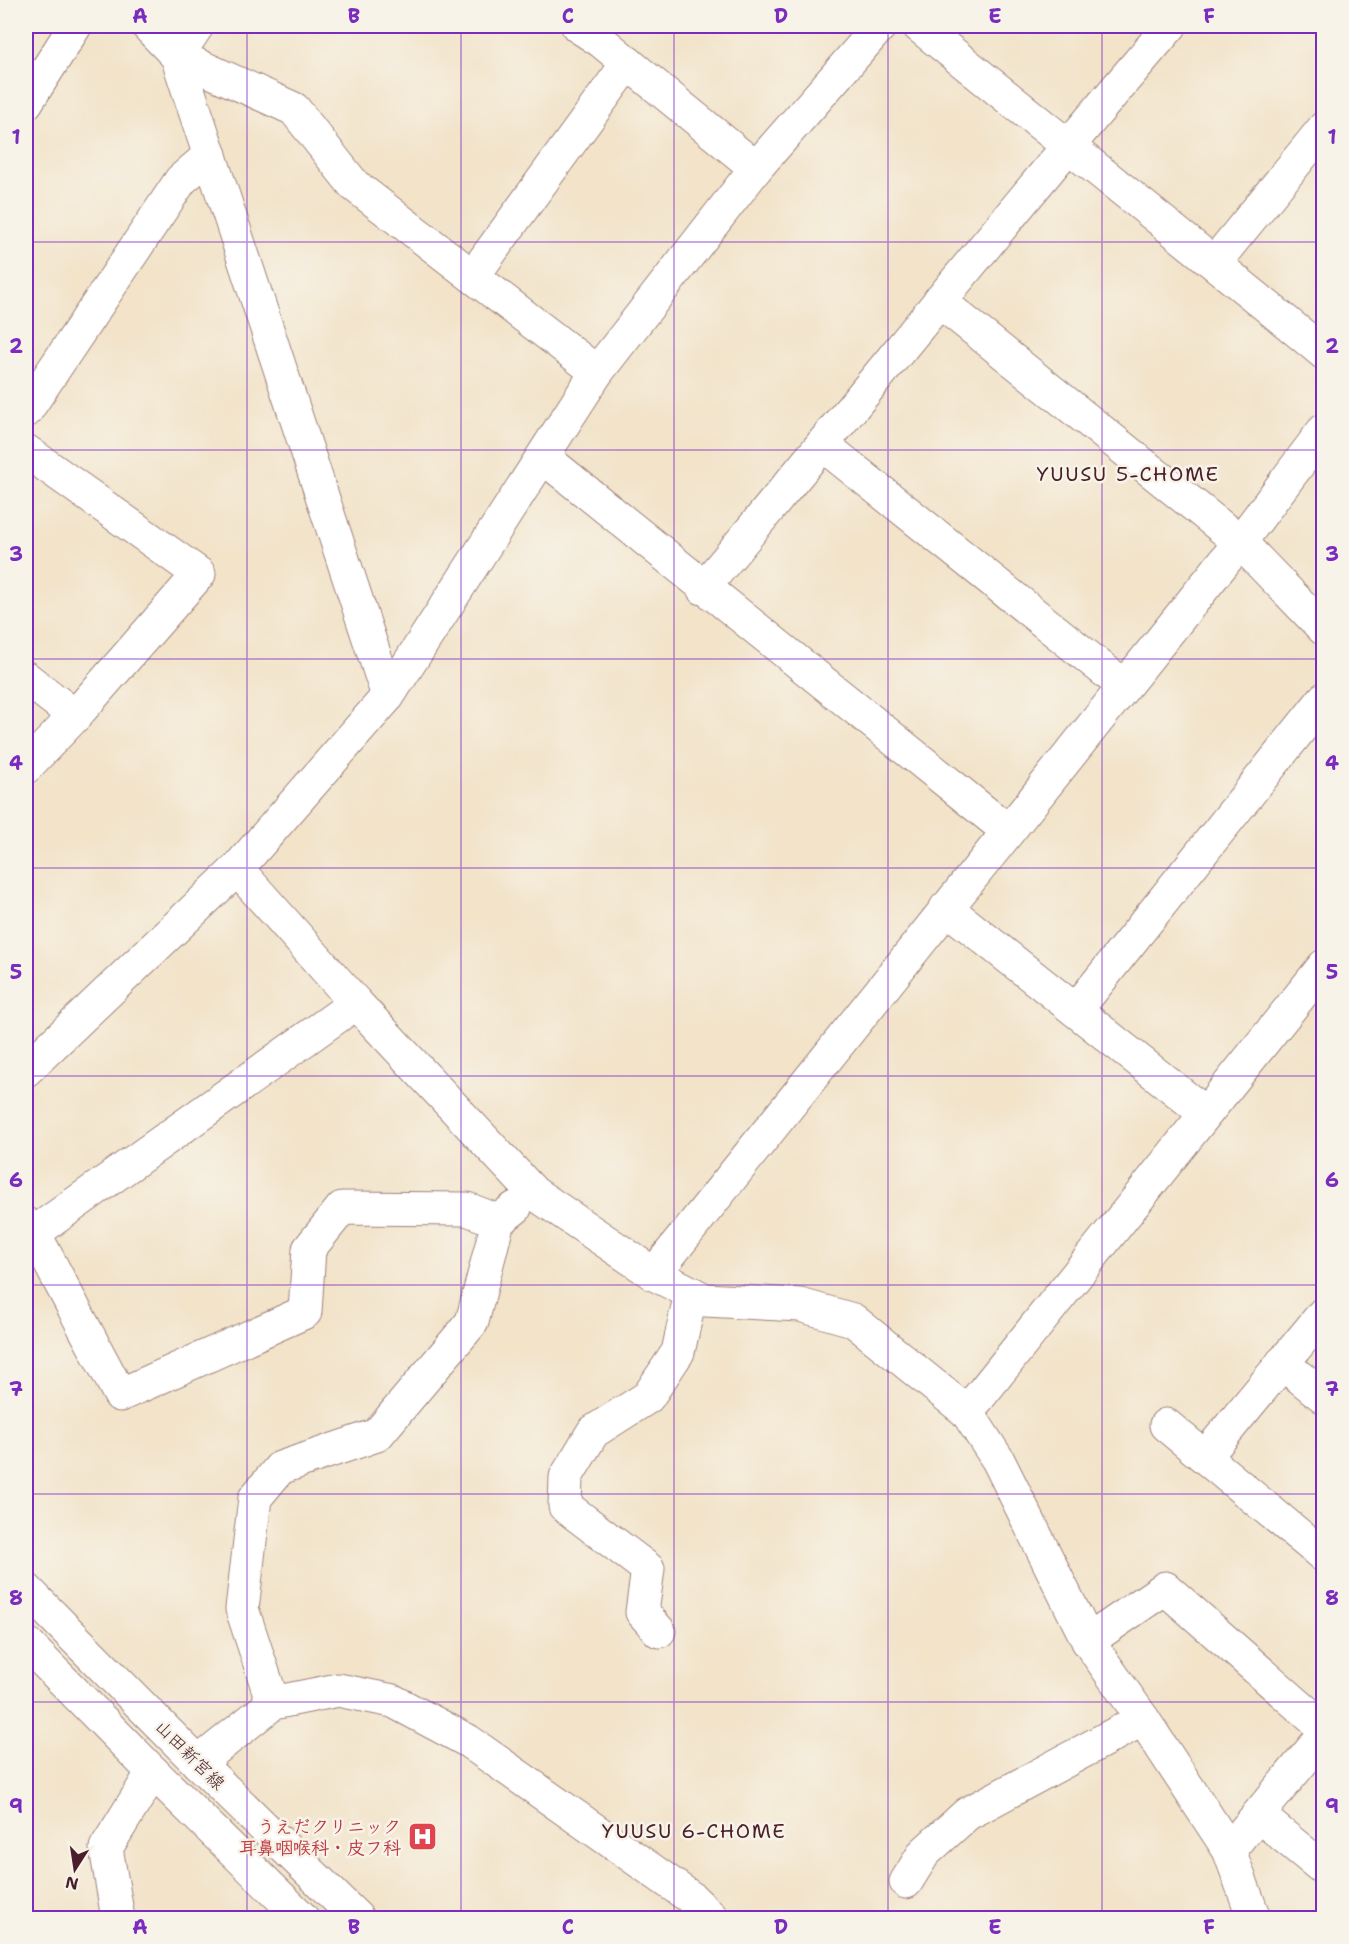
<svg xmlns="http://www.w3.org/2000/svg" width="1349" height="1944" font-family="'Shantell Sans','Klee One',sans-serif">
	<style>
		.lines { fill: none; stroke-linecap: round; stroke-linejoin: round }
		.street-casing { stroke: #9e817a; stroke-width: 35 }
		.secondary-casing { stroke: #9e817a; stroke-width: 35 }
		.street { stroke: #fff; stroke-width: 33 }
		.secondary { stroke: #fff; stroke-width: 33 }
		.grid { fill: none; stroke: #7b2cbf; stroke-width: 1.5; stroke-opacity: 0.55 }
		.labels { text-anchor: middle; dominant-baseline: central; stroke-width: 5; stroke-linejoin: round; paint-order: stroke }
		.street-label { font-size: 18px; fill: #4a1f2b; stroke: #f7f3e8 }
		.health-label { font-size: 18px; font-weight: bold; fill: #be3a42; stroke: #f7f3e8; text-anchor: end }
		.neighbourhood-label { font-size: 20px; letter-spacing: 1.5px; fill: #4a1f2b; stroke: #f7f3e8 }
		.neatline { fill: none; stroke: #7b2cbf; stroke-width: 2 }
		.grid-label { font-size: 20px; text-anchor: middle; font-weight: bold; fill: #7b2cbf }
	</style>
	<rect width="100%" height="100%" fill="#f7f3e8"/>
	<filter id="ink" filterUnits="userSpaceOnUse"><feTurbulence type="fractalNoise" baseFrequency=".0167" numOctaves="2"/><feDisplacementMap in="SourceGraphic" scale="12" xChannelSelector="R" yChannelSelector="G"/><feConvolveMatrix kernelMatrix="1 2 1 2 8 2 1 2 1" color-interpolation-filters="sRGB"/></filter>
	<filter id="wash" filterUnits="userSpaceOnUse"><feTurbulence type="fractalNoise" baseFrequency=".008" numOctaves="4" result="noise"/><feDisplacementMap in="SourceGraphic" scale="24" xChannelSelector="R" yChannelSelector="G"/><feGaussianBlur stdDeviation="1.35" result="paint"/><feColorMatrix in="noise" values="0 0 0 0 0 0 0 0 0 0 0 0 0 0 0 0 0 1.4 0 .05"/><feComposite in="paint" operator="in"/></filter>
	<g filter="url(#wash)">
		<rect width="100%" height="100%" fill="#f2e3c9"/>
	</g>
	<g filter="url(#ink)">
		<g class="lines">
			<defs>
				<g id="street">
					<polyline points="197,26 177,56 294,109 354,185 597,372"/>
					<polyline points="578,26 601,41 756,168"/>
					<path d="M919 26C1053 135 1190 242 1324 353"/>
					<polyline points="26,103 75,26"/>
					<polyline points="1215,262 1324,128"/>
					<polyline points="473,276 628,63"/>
					<polyline points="939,301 1240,542 1324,629"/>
					<polyline points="26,411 181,180 210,155"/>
					<polyline points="823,445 1124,686"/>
					<polyline points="26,451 199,574 75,716 26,767"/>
					<polyline points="543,457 1008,831"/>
					<path d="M703 588C860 401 1011 210 1170 26"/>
					<polyline points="26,678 75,716"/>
					<polyline points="237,869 356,1003 534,1193 654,1274 705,1300 800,1305 853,1320 967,1412 998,1460 1088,1641 1143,1719 1229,1850 1254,1918"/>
					<polyline points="946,908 1205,1113"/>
					<polyline points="1076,1010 1324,699"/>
					<polyline points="26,1224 34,1233 120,1395 305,1312 309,1249 342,1208 467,1209 498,1221"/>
					<polyline points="34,1233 356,1003"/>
					<polyline points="654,1274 1240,542 1324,430"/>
					<polyline points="1282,1363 1324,1397"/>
					<polyline points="1166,1425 1324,1556"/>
					<polyline points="1205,1457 1324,1313"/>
					<polyline points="659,1631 642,1612 648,1569 565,1506 566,1477 593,1432 648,1397 678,1352 691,1293"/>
					<polyline points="1088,1641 1165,1588 1324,1728"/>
					<polyline points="273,1703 242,1609 255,1498 280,1468 377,1435 472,1322 498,1221 515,1208"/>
					<polyline points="198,1763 273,1703 338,1690 393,1701 468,1741 690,1897 712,1918"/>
					<polyline points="1258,1815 1324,1869"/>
					<polyline points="1229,1850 1324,1735"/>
					<polyline points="906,1882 924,1853 967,1814 1143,1719"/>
					<polyline points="118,1918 106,1848 153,1772"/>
				</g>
				<g id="secondary">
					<polyline points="148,26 177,56 388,696"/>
					<polyline points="26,1070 237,869 388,696 597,372 756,168 880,26"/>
					<polyline points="967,1412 1324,966"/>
					<polyline points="26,1589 198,1763 357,1918"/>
					<polyline points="26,1643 153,1772 302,1918"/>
				</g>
			</defs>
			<use href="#street" class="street-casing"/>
			<use href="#secondary" class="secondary-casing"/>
			<use href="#street" class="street"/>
			<use href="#secondary" class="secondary"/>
		</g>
	</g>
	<path class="grid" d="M247 26V1918M461 26V1918M674 26V1918M888 26V1918M1102 26V1918M26 242H1324M26 450H1324M26 659H1324M26 868H1324M26 1076H1324M26 1285H1324M26 1494H1324M26 1702H1324"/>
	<defs>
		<symbol id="hospital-square" viewBox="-11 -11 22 22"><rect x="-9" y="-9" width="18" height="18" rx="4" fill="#e0444e" stroke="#f7f3e8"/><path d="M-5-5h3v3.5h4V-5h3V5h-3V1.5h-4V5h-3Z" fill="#fff"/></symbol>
	</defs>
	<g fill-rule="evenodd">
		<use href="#hospital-square" x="406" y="1820" width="33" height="33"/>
	</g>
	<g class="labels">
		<g class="street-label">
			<text transform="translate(190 1755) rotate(45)">山田新宮線</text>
		</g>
		<g class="health-label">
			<text x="401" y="1827">うえだクリニック<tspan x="401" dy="21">耳鼻咽喉科・皮フ科</tspan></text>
		</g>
		<g class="neighbourhood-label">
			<text x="1128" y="474">YUUSU 5-CHOME</text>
			<text x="694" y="1831">YUUSU 6-CHOME</text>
		</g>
	</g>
	<rect width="1349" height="1944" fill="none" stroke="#f7f3e8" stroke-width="66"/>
	<g transform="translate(75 1869) rotate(192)" stroke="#f7f3e8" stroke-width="4.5" paint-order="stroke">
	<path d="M0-4.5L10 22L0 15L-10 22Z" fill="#4a1f2b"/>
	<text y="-9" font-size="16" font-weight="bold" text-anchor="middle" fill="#4a1f2b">N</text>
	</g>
	<rect x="33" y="33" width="1283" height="1878" class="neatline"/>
	<g class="grid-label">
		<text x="140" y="23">A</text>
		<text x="354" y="23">B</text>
		<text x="568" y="23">C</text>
		<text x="781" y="23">D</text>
		<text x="995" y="23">E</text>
		<text x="1209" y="23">F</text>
		<text x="16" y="144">1</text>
		<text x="1332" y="144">1</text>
		<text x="16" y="353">2</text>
		<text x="1332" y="353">2</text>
		<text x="16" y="561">3</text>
		<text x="1332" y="561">3</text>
		<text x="16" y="770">4</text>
		<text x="1332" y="770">4</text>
		<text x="16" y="979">5</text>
		<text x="1332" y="979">5</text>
		<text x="16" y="1187">6</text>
		<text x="1332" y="1187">6</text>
		<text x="16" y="1396">7</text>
		<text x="1332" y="1396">7</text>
		<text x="16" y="1605">8</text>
		<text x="1332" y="1605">8</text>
		<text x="16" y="1813">9</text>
		<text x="1332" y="1813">9</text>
		<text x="140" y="1934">A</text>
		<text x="354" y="1934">B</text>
		<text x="568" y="1934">C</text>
		<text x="781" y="1934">D</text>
		<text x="995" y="1934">E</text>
		<text x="1209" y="1934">F</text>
	</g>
</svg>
